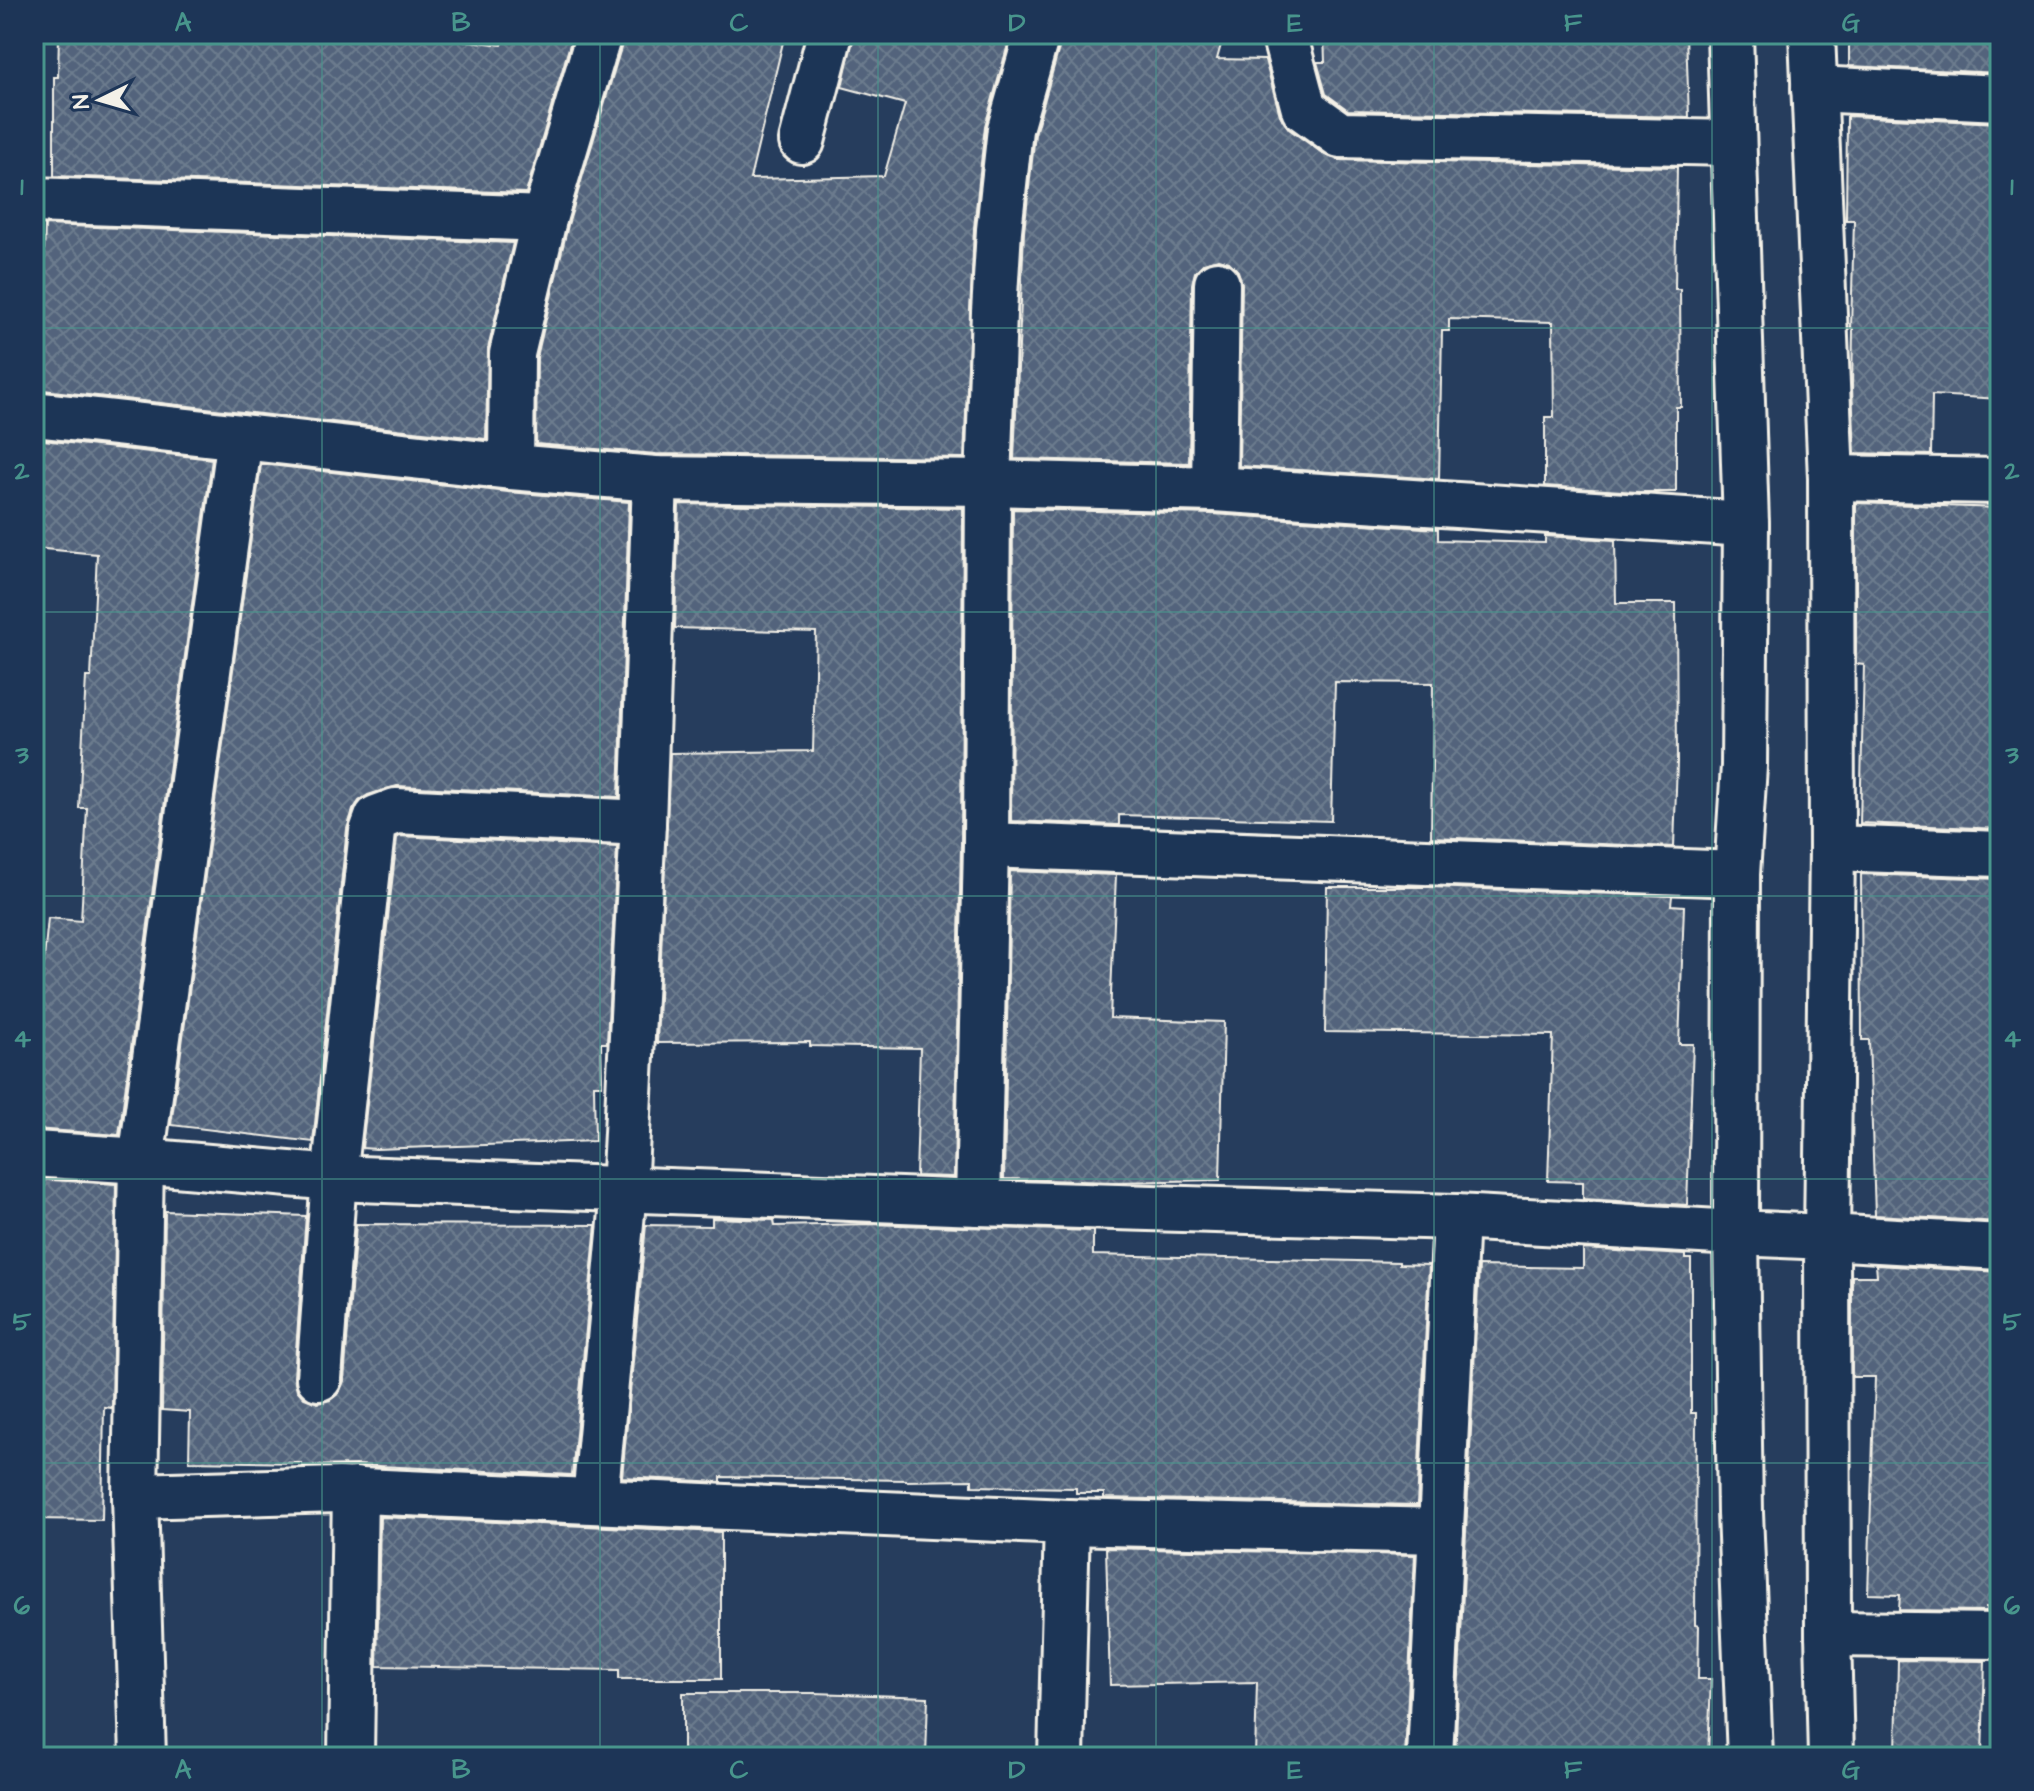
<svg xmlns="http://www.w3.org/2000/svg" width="2034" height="1791" font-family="'Architects Daughter',sans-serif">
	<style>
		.building { fill: url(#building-cross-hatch); stroke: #f4f1e8; stroke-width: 2 }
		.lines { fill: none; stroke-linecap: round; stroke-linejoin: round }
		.street-casing { stroke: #f4f1e8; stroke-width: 50 }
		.secondary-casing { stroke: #f4f1e8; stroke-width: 50 }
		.street { stroke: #1d3557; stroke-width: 44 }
		.secondary { stroke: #1d3557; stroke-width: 44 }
		.grid { fill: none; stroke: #48958c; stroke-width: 2; stroke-opacity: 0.55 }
		.neatline { fill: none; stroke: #48958c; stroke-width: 3 }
		.grid-label { font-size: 26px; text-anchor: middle; font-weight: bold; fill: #48958c }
	</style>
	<defs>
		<pattern id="building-cross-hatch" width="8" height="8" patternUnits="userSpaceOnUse" patternTransform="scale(2)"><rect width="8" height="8" fill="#52647b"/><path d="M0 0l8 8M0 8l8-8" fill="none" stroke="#6c7b8e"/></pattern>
	</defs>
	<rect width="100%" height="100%" fill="#263d5d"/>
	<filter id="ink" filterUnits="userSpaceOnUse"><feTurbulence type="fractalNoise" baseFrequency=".0125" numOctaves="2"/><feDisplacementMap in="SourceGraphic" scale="16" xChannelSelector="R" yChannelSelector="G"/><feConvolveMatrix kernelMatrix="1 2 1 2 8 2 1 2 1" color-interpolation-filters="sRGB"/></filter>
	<g filter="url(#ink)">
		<g class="building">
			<polygon points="59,34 410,34 502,45 506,34 573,34 526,193 54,176 54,77 58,77"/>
			<polygon points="623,34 785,34 750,179 884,176 905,104 842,87 854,34 1011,34 985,126 974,228 964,458 656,454 536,444 537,357 568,225 623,41"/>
			<polygon points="1061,34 1224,34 1217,59 1265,60 1280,115 1289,129 1325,155 1339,160 1677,167 1675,289 1680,289 1681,407 1676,407 1676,492 1637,492 1545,486 1545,417 1554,417 1553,322 1449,319 1449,331 1442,331 1439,479 1239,466 1242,284 1238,271 1229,262 1218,259 1204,263 1195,272 1192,284 1189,463 1014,459 1024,232 1035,134 1061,41"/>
			<polygon points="1324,34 1686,34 1689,117 1348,110 1326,94 1317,62 1325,62"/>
			<polygon points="1849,34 2000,34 2000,73 1849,66"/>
			<polygon points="1847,116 2000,123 2000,399 1932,395 1931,455 1855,453 1852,388 1853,329 1851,328 1854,220 1846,220"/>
			<polygon points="45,225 513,243 488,349 486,439 34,389 34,307 42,308"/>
			<polygon points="34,439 212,459 119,1135 34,1129 34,1030 37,1030 48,918 81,921 87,808 79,808 86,677 91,677 97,554 34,548"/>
			<polygon points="261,464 508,492 629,502 619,797 397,786 368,795 359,801 353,810 347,829 313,1142 171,1125"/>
			<polygon points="1856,503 2000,508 2000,829 1860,823 1864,665 1856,664"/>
			<polygon points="679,504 963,508 961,845 954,1177 916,1176 920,1048 810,1046 810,1042 657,1043 670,753 813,751 816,632 675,628"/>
			<polygon points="1013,509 1213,514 1438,529 1438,540 1545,543 1545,536 1615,540 1616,603 1676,603 1677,762 1674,847 1431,837 1433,683 1335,682 1331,821 1119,815 1119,825 1011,821"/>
			<polygon points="400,836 617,847 607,1043 601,1043 602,1085 594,1085 595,1141 376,1149 362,1148 397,838"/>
			<polygon points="1010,871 1116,875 1110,1018 1224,1022 1220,1180 1115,1182 1004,1179"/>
			<polygon points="1861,874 2000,879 2000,1222 1875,1215 1869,1040 1862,1040"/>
			<polygon points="1327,887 1430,887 1672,896 1671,905 1684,906 1679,1044 1693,1044 1687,1205 1583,1199 1583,1182 1548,1181 1553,1035 1325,1032"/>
			<polygon points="34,1179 116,1184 112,1408 104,1407 102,1520 34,1519"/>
			<polygon points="165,1211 306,1216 294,1377 297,1390 304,1398 318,1403 330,1400 339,1393 344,1381 356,1224 596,1225 572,1475 356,1465 302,1466 302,1463 189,1461 190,1412 162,1410"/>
			<polygon points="712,1218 774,1220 775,1226 868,1224 1093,1231 1093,1255 1399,1262 1399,1264 1429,1265 1417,1505 1104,1498 1104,1493 1076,1493 1076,1488 972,1486 972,1480 906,1481 906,1480 721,1477 721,1482 622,1477 646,1225 712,1226"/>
			<polygon points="1583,1249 1685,1255 1685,1259 1691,1259 1691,1413 1696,1413 1695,1625 1699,1626 1698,1679 1711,1679 1708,1757 1455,1757 1479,1266 1583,1268"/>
			<polygon points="1876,1265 2000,1272 2000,1608 1986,1607 1986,1611 1899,1610 1900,1595 1868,1594 1875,1377 1852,1377 1852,1276 1877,1276"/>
			<polygon points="380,1517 721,1532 721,1679 619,1679 619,1670 377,1666"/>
			<polygon points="1106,1548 1415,1555 1405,1757 1255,1757 1257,1682 1110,1685"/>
			<polygon points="1898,1660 1985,1661 1982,1756 1896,1754"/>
			<polygon points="683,1693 815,1693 928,1697 926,1757 683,1757"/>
		</g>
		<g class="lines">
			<defs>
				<g id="street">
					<polyline points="1284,34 1304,109 1340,135 1733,143"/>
					<polyline points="1812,34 1831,478 1832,848 1827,1237 2000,1247"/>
					<polyline points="1814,89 2000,98"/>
					<polyline points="802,141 830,34"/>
					<polyline points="34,200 544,219"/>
					<polyline points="34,414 511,467 655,479 988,483 1214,489 1746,524"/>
					<polyline points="511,467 512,354 544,219 599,34"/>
					<polyline points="1831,478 2000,481"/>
					<polyline points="1214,489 1217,284"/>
					<polyline points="986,845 1737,874"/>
					<polyline points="1832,848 2000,854"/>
					<polyline points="34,1154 141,1161 334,1178 978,1203 1456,1217 1736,1233 1740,1513 1750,1757"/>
					<polyline points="978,1203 986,845 988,483 994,312 999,230 1010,129 1037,34"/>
					<polyline points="319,1378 334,1178 372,832 377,818 396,811 643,823"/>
					<polyline points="135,1496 339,1490 1067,1522 1441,1531"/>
					<polyline points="595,1500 624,1191 643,823 655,479"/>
					<polyline points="1828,1634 2000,1636"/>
					<polyline points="143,1757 135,1496 141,1161 240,437"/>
					<polyline points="351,1757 355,1490"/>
					<polyline points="1061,1757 1067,1522"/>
					<polyline points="1430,1757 1456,1217"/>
				</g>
				<polyline id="secondary" points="1730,34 1746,524 1744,766 1737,874 1736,1233 1827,1237 1828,1634 1831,1757"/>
			</defs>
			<use href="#street" class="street-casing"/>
			<use href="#secondary" class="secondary-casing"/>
			<use href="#street" class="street"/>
			<use href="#secondary" class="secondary"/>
		</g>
	</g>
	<path class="grid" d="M322 34V1757M600 34V1757M878 34V1757M1156 34V1757M1434 34V1757M1712 34V1757M34 328H2000M34 612H2000M34 896H2000M34 1179H2000M34 1463H2000"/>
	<rect width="2034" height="1791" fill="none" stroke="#1d3557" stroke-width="88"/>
	<g transform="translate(100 100) rotate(265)" stroke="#1d3557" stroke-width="6" paint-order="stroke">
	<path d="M0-6L14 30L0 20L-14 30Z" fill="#f4f1e8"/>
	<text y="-12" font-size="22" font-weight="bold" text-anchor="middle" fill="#f4f1e8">N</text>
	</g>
	<rect x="44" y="44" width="1946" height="1703" class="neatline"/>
	<g class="grid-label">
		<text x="183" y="31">A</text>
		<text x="461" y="31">B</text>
		<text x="739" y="31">C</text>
		<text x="1017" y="31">D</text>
		<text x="1295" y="31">E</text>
		<text x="1573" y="31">F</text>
		<text x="1851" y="31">G</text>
		<text x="22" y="195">1</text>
		<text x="2012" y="195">1</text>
		<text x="22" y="479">2</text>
		<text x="2012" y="479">2</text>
		<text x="22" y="763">3</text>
		<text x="2012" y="763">3</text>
		<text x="22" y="1047">4</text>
		<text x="2012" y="1047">4</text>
		<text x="22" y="1330">5</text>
		<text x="2012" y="1330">5</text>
		<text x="22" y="1614">6</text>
		<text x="2012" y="1614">6</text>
		<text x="183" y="1778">A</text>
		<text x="461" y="1778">B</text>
		<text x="739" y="1778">C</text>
		<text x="1017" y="1778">D</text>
		<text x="1295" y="1778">E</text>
		<text x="1573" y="1778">F</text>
		<text x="1851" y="1778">G</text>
	</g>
</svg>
